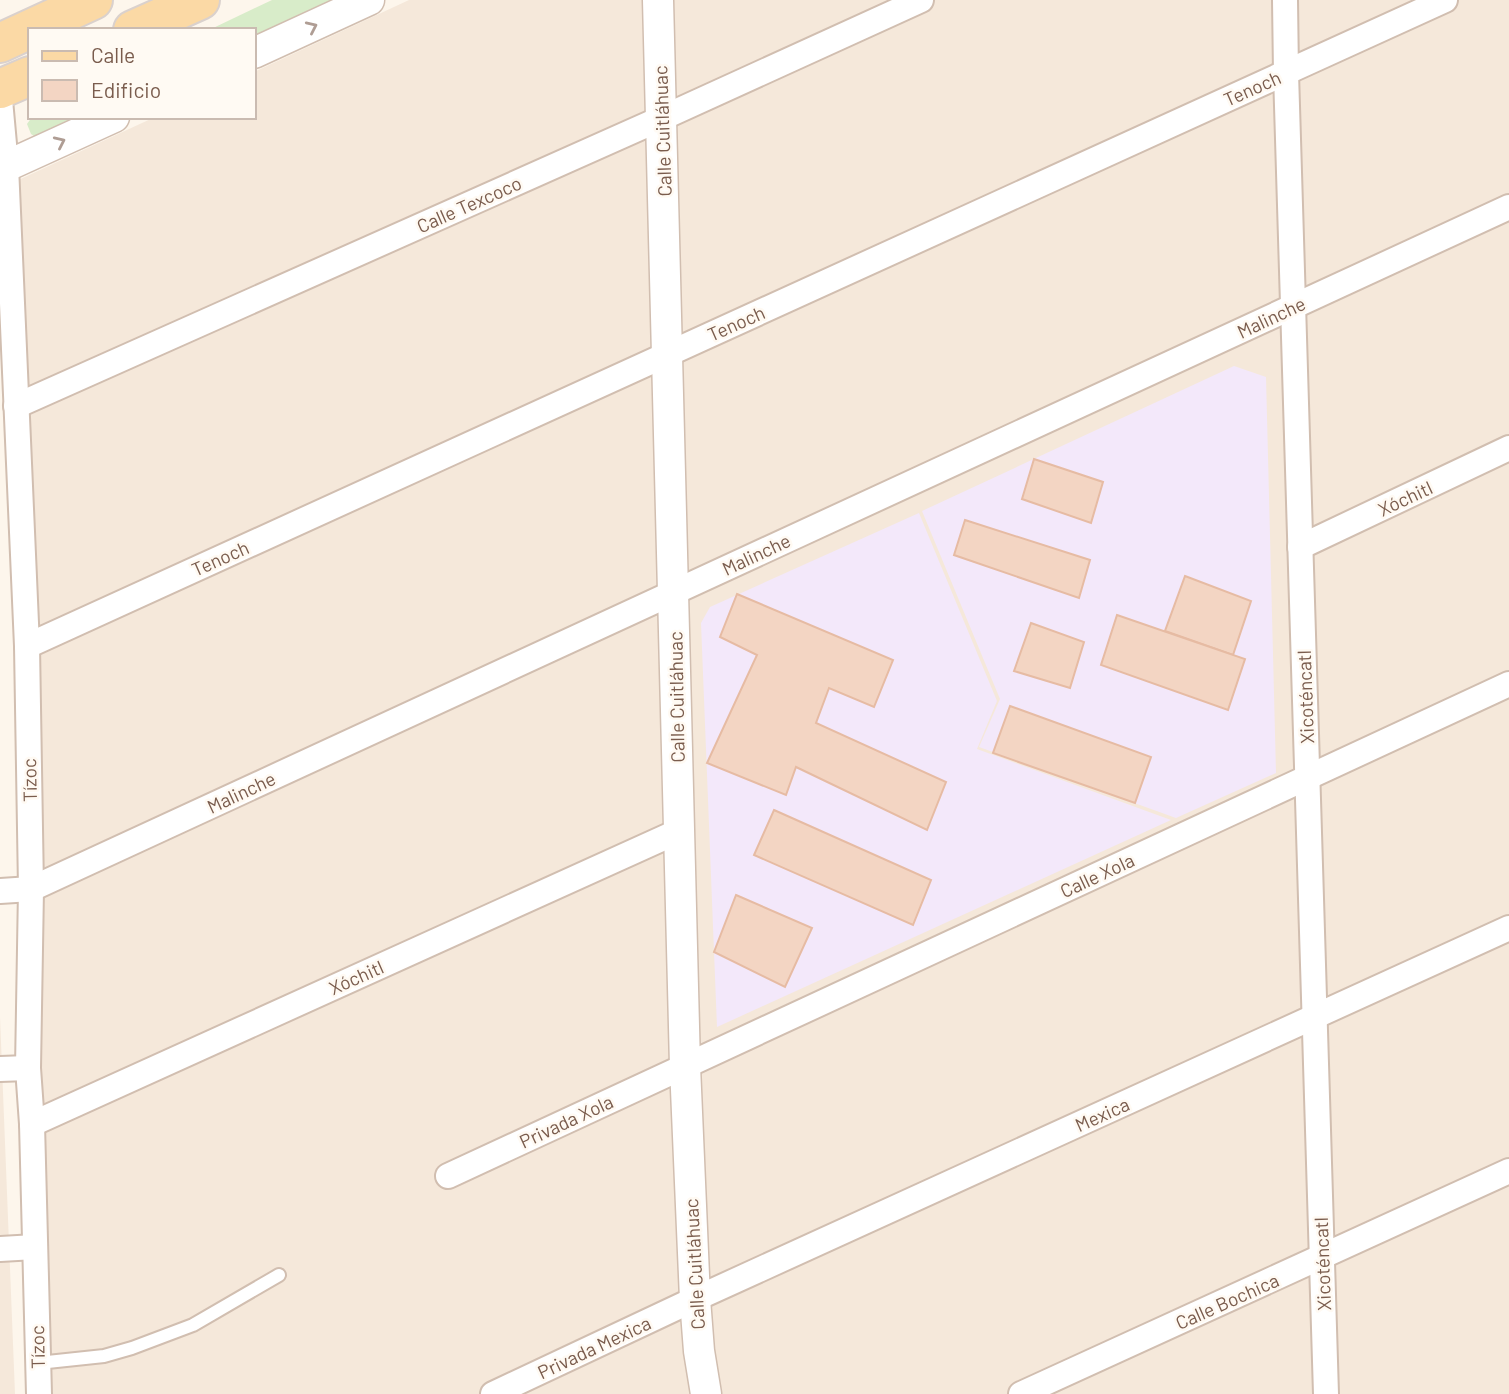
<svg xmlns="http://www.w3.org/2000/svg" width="1509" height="1394" font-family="Barlow,sans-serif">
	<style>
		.residential { fill: #f5e8da }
		.education { fill: #f3e8fa }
		.green { fill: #d8ecc9 }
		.building { fill: #f3d5c3; stroke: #e6bba3; stroke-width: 2 }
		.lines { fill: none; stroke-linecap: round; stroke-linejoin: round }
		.service-casing { stroke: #d1beb0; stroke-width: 16 }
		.minor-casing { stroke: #d1beb0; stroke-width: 28 }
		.tertiary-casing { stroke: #d1beb0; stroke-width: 33 }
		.primary-casing { stroke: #dad1cd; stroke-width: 42 }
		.service { stroke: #fff; stroke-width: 12 }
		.minor { stroke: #fff; stroke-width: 24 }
		.tertiary { stroke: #fff; stroke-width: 30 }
		.primary { stroke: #fbd9a5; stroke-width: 38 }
		.oneway { stroke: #af9d94 }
		.labels { text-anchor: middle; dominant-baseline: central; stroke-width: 5; stroke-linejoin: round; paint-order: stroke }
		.street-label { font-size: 19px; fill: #7a5c4d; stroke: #fffaf3 }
	</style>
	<rect width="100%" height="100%" fill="#fdf6ec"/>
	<g class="residential">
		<polygon points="409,0 1509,0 1509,1394 33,1394 14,182 155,117 254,117 254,72"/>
		<polygon points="0,1017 15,1394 0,1394"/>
	</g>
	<g class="education">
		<polygon points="1234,366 1266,377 1276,773 1176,818 979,747 1000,699 922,511"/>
		<polygon points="919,513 997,701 977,749 1171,820 717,1027 701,623 710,607"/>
	</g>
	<g class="green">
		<polygon points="272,0 349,0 254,44 254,30 209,30"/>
		<polygon points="32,117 100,117 42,141 31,134 27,124"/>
	</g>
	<g class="building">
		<polygon points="1034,459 1103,482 1091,523 1022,499"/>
		<polygon points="965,520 1090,560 1079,598 954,555"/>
		<polygon points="1185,576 1251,601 1233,655 1165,631"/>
		<polygon points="737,594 893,660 874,707 829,688 816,723 946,782 927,830 796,767 786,795 707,763 757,655 720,637"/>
		<polygon points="1117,615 1245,659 1228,710 1101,665"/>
		<polygon points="1031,623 1084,642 1070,688 1014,671"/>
		<polygon points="1010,706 1151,757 1135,803 993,753"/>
		<polygon points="774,810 931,880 913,925 754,855"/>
		<polygon points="736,895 812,928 785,987 714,952"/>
	</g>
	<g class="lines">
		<defs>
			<polyline id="service" points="38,1363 104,1356 132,1348 193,1325 279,1275"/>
			<g id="minor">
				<polyline points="1285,0 1286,73 1326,1394"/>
				<polyline points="0,100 6,166 27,646 31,889 28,1068 32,1124 39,1394"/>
				<polyline points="16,406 662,118 921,0"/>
				<polyline points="1300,547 1509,448"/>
				<polyline points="27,646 1445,0"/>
				<polyline points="0,891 31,889 1509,207"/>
				<polyline points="0,1069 28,1068"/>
				<polyline points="32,1124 679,831"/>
				<polyline points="448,1176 1509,684"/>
				<polyline points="0,1249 35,1247"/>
				<polyline points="493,1394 695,1299 1509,928"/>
				<polyline points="1021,1394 1509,1171"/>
			</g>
			<g id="tertiary">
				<polyline points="658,0 685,1066 695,1299 699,1351 706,1394"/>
				<polyline points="254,53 369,0"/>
				<polyline points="0,169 114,117"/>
			</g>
			<g id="primary">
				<polyline points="133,30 200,0"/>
				<polyline points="0,43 93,0"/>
				<polyline points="0,89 30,76"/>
			</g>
		</defs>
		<use href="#service" class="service-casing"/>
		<use href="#minor" class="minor-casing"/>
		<use href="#tertiary" class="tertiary-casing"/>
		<use href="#primary" class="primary-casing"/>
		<use href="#service" class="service"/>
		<use href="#minor" class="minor"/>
		<use href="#tertiary" class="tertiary"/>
		<use href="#primary" class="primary"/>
	</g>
	<defs><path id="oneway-chevron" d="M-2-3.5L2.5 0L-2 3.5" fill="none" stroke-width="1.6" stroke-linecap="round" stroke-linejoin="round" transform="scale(1.75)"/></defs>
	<g class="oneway">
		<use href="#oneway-chevron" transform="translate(312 27) rotate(-25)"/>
		<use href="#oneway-chevron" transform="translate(60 142) rotate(-25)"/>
	</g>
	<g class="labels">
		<g class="street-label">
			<text transform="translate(1252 88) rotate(-24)">Tenoch</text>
			<text transform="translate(662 131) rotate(-92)">Calle Cuitláhuac</text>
			<text transform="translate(469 204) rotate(-24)">Calle Texcoco</text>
			<text transform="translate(1271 317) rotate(-25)">Malinche</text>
			<text transform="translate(736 323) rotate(-24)">Tenoch</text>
			<text transform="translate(1405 498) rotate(-25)">Xóchitl</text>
			<text transform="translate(756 554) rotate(-25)">Malinche</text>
			<text transform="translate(220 558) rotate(-24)">Tenoch</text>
			<text transform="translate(676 697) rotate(-91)">Calle Cuitláhuac</text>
			<text transform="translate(1305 697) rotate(-92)">Xicoténcatl</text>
			<text transform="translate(29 780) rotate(-91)">Tízoc</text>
			<text transform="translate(241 792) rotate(-25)">Malinche</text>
			<text transform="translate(1097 875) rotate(-25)">Calle Xola</text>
			<text transform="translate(356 977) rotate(-24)">Xóchitl</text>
			<text transform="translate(1102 1114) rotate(-24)">Mexica</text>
			<text transform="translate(566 1121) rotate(-25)">Privada Xola</text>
			<text transform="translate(694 1264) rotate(-93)">Calle Cuitláhuac</text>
			<text transform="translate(1322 1264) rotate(-92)">Xicoténcatl</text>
			<text transform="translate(1227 1301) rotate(-24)">Calle Bochica</text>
			<text transform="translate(37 1347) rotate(-91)">Tízoc</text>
			<text transform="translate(594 1347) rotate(-25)">Privada Mexica</text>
		</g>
	</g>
	<rect x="28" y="28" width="228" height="91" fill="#fffaf3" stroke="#cabbb1" stroke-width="2"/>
	<rect x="42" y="51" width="35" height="10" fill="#fbd9a5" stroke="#cabbb1" stroke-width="2"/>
	<text x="91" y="63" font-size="21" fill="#7a5c4d">Calle</text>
	<rect x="42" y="80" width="35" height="21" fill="#f3d5c3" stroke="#cabbb1" stroke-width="2"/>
	<text x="91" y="98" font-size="21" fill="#7a5c4d">Edificio</text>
</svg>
